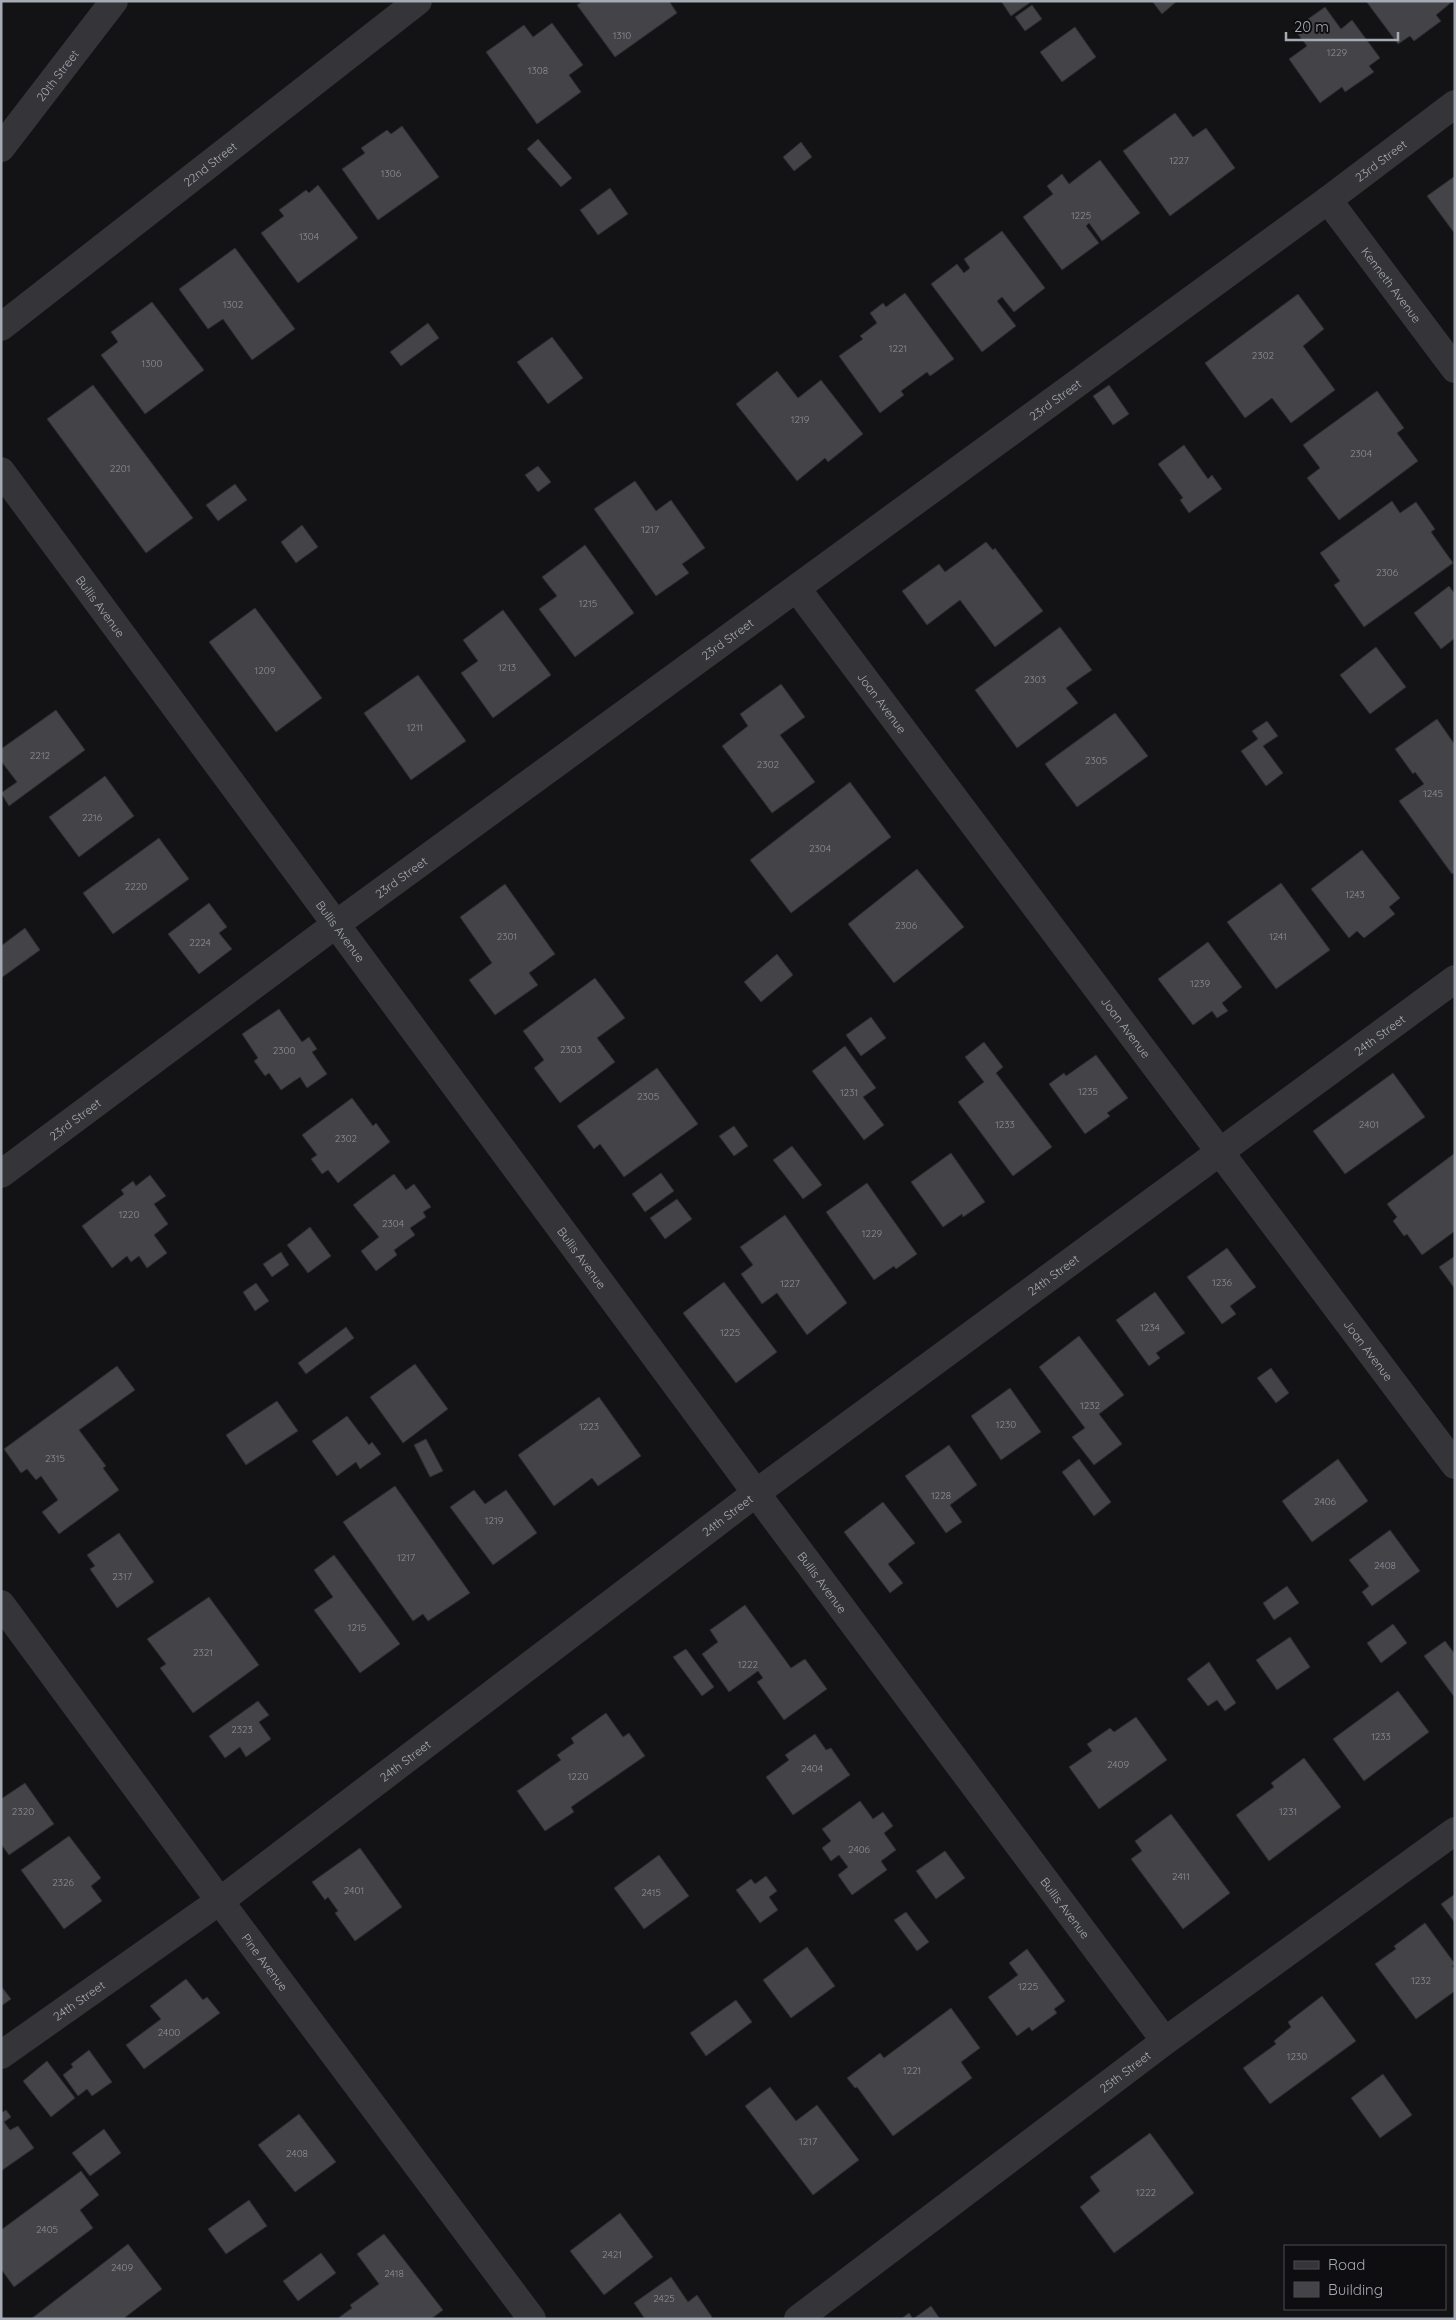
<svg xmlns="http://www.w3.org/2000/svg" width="1456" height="2320" font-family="Quicksand,sans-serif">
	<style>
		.building { fill: #434348; stroke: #2e2d31 }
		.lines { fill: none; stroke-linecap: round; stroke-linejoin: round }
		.minor { stroke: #353539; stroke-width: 28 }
		.tertiary { stroke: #353539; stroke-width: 28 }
		.labels { text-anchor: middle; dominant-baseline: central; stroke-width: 4; stroke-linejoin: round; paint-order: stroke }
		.number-label { font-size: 10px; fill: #8d9099 }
		.street-label { font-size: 12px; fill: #a6aab4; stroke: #0e0e10 }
	</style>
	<rect width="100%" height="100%" fill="#131315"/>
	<g class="building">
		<polygon points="583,1 669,1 677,13 615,57 577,5"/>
		<polygon points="1001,1 1032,1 1011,16"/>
		<polygon points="1152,1 1177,1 1162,14"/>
		<polygon points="1366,1 1453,1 1436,15 1441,21 1414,41 1410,36 1398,44"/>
		<polygon points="1032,5 1042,19 1025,31 1015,17"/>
		<polygon points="1325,7 1341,29 1352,20 1380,58 1369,66 1374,72 1345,92 1342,87 1320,103 1289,59 1307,46 1294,29"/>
		<polygon points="552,23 583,65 569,75 581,92 537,124 486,52 524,25 533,37"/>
		<polygon points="1075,27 1096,57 1062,82 1040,52"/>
		<polygon points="1175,113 1193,137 1206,128 1235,168 1170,216 1123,151"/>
		<polygon points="402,126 439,177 378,220 342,169 365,153 361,148 387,130 391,134"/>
		<polygon points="538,139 572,178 561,187 527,149"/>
		<polygon points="801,142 812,157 794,171 783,157"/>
		<polygon points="1100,160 1140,213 1102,241 1089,223 1086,226 1099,243 1062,270 1023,217 1053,194 1047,186 1062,174 1069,184"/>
		<polygon points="1455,176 1455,234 1427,196"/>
		<polygon points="318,185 358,238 298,283 261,233 284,216 279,210 306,190 309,193"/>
		<polygon points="610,188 628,214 598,235 580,210"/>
		<polygon points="1002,231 1045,288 1014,312 1002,297 997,301 1016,326 982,352 931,284 957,264 964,273 970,268 964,259"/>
		<polygon points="235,248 295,329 252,360 223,319 208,329 179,289"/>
		<polygon points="905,293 954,359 930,376 927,372 901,391 904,395 880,413 839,356 863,339 860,336 877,323 870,313 883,303 886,307"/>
		<polygon points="1298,294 1324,329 1303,346 1335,390 1291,423 1272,398 1245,418 1205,363"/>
		<polygon points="152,302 204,370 145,414 101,355 118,342 111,332"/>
		<polygon points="428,323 439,338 401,366 390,352"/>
		<polygon points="552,337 583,378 548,404 517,362"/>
		<polygon points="777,371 798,398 821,380 863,434 828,462 825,458 797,481 736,404"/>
		<polygon points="93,385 193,518 146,553 47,419"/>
		<polygon points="1109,385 1129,414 1113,425 1093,396"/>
		<polygon points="1377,391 1404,428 1397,433 1418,461 1339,520 1307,478 1320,468 1303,445"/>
		<polygon points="1184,445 1208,479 1212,475 1222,489 1189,513 1180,500 1183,498 1158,464"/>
		<polygon points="538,466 551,482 538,492 525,475"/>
		<polygon points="635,481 656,511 671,500 705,548 682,564 689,573 656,596 594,509"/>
		<polygon points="235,484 247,500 218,521 206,505"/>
		<polygon points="1392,501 1400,513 1416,502 1435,529 1431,532 1453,563 1364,627 1334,585 1340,581 1320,553"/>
		<polygon points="302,525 318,547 296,563 281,542"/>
		<polygon points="986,542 993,550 995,548 1043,611 995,647 960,600 927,625 902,591 939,564 945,572"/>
		<polygon points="585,545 634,613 575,657 539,609 557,596 542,577"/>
		<polygon points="1449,586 1455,594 1455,638 1441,649 1414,613"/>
		<polygon points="255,608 322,698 276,732 209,642"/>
		<polygon points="503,610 551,675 493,718 461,673 478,661 463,640"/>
		<polygon points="1060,627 1092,670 1066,688 1078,703 1017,748 975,690"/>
		<polygon points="1376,647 1406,687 1370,714 1340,675"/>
		<polygon points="418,675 466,741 411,780 364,713"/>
		<polygon points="781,684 805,717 780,735 815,782 772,813 722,746 748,726 740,714"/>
		<polygon points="56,710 85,750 9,806 1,793 17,782 1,761 1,749"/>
		<polygon points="1115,713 1148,756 1077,807 1045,764"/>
		<polygon points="1437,719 1455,745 1455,872 1452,874 1399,801 1424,784 1415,772 1413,774 1395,749"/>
		<polygon points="1267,721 1278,736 1263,746 1283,773 1266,786 1241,751 1258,739 1252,731"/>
		<polygon points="105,776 134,816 79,857 49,817"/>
		<polygon points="850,782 891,837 791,913 750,860"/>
		<polygon points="159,838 189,879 113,934 83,893"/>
		<polygon points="1362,850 1400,898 1389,907 1395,914 1364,938 1357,931 1349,938 1311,889"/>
		<polygon points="917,869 964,927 894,983 848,924"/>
		<polygon points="1281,883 1330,950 1276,989 1227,922"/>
		<polygon points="505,884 555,954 529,973 538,985 495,1015 469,980 492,963 460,917"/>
		<polygon points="209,903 227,927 219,933 232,949 199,974 168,934"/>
		<polygon points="25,928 40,950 1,978 1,946"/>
		<polygon points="1208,942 1242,987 1222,1003 1228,1011 1217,1018 1212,1011 1193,1025 1158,979"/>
		<polygon points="777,954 793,975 761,1002 744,982"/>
		<polygon points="595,978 625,1018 597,1038 615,1062 560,1103 534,1068 544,1060 523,1031"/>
		<polygon points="279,1009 302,1042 309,1037 317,1049 312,1052 327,1074 307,1088 300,1077 281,1090 269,1073 265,1076 254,1061 258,1058 242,1034"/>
		<polygon points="871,1017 886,1038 861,1056 846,1035"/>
		<polygon points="984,1042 1003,1067 996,1073 1052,1147 1013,1176 958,1102 984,1082 965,1057"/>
		<polygon points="845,1046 876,1088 863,1097 884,1125 864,1140 812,1071"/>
		<polygon points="1096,1055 1128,1098 1107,1113 1110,1116 1085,1134 1049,1084 1064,1073 1066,1076"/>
		<polygon points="657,1068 698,1124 624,1177 600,1144 594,1149 577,1126"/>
		<polygon points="1393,1073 1425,1117 1345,1174 1313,1131"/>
		<polygon points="352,1098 373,1126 376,1123 390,1142 338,1183 328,1170 322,1174 311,1159 317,1155 302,1135"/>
		<polygon points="734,1126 748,1146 734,1156 719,1136"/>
		<polygon points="792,1146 822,1185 803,1199 773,1160"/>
		<polygon points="951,1153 985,1202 963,1217 962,1214 943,1227 911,1182"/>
		<polygon points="1455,1153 1455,1231 1422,1255 1407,1234 1404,1236 1393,1221 1397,1217 1387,1204"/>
		<polygon points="661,1173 674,1191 645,1212 632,1194"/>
		<polygon points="394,1174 406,1190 414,1184 431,1207 423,1212 426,1217 410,1228 415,1235 394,1250 397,1255 376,1271 361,1251 379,1237 353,1205"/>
		<polygon points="150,1175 166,1196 154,1204 168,1224 154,1235 167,1253 147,1268 139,1256 131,1262 127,1256 112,1268 82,1226 124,1194 121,1190 133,1181 136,1186"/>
		<polygon points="867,1183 917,1254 896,1269 894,1266 874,1280 826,1212"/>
		<polygon points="677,1199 692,1219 665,1239 650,1218"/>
		<polygon points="785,1215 847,1303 807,1335 777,1293 762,1304 741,1274 753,1265 740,1247"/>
		<polygon points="310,1227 331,1256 308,1273 287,1245"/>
		<polygon points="1227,1248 1256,1287 1230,1306 1236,1314 1222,1324 1187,1277"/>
		<polygon points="281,1252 289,1265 272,1277 263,1264"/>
		<polygon points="1455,1256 1455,1289 1439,1267"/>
		<polygon points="724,1282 777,1352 736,1383 683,1313"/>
		<polygon points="256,1283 269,1301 255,1311 243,1292"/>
		<polygon points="1155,1292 1185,1333 1156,1353 1160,1358 1149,1366 1116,1320"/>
		<polygon points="346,1327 354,1338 306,1374 298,1363"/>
		<polygon points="1079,1336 1124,1395 1099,1414 1122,1444 1094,1465 1072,1437 1085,1428 1039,1367"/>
		<polygon points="415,1364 448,1409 403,1443 370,1397"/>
		<polygon points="117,1366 135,1390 79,1430 106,1466 103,1468 119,1490 59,1534 42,1512 58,1500 41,1476 36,1480 27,1469 21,1473 4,1449"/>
		<polygon points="1271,1368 1289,1393 1276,1403 1257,1378"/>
		<polygon points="1010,1388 1041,1432 1001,1460 971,1416"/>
		<polygon points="599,1397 641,1456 598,1486 592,1478 554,1506 518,1455"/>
		<polygon points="277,1401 298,1431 246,1465 226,1435"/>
		<polygon points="347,1416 369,1445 372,1442 381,1454 360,1469 356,1462 337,1476 312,1441"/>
		<polygon points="426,1439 443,1471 430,1477 414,1445"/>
		<polygon points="949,1445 977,1485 950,1505 962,1522 946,1533 905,1476"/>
		<polygon points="1079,1459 1111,1502 1094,1516 1062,1472"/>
		<polygon points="1338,1459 1368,1501 1312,1542 1282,1501"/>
		<polygon points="395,1486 470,1593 428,1621 423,1614 413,1621 343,1522"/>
		<polygon points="474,1490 485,1504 506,1490 537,1533 493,1565 450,1507"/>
		<polygon points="883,1502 915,1543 888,1564 903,1583 890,1593 844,1532"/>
		<polygon points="1390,1530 1420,1571 1372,1606 1362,1592 1369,1586 1349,1560"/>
		<polygon points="119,1533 154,1582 117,1608 90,1569 95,1566 87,1555"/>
		<polygon points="334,1555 400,1644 360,1673 314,1610 333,1597 314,1570"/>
		<polygon points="1287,1586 1299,1603 1274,1620 1263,1603"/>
		<polygon points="209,1597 259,1665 193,1713 160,1668 166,1664 147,1639"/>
		<polygon points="745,1605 791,1668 805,1659 827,1689 784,1720 757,1682 763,1678 758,1671 729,1692 702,1654 718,1642 710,1630"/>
		<polygon points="1393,1624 1407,1643 1381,1663 1367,1643"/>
		<polygon points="1290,1637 1310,1667 1277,1690 1256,1660"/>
		<polygon points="1445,1641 1455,1654 1455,1698 1424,1656"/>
		<polygon points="686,1649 714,1687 702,1696 673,1657"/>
		<polygon points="1209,1662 1236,1703 1225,1711 1217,1700 1208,1706 1187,1679"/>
		<polygon points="1398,1691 1429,1732 1364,1781 1333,1739"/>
		<polygon points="258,1701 269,1715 259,1722 271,1739 246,1757 240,1747 225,1758 209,1736"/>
		<polygon points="606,1713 623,1737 629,1733 645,1756 571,1807 574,1812 545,1831 517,1791 561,1760 557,1755 574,1743 571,1738"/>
		<polygon points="1136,1717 1167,1760 1099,1809 1069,1767 1092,1751 1087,1744 1110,1728 1114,1732"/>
		<polygon points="815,1734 826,1750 831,1748 850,1775 793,1815 766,1777 789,1760 785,1755"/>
		<polygon points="1304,1758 1341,1807 1269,1861 1236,1815 1274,1787 1271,1783"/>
		<polygon points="25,1783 54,1824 9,1855 1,1844 1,1799"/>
		<polygon points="860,1801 873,1819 883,1812 893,1826 884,1833 896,1850 881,1861 887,1870 852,1895 838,1875 848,1867 839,1855 831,1861 822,1848 831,1841 822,1829"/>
		<polygon points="1171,1814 1230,1893 1183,1929 1131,1859 1142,1851 1135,1841"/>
		<polygon points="69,1836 101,1878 91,1886 102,1901 64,1929 21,1870"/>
		<polygon points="360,1848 402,1907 355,1941 335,1913 338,1911 328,1897 325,1900 312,1882"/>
		<polygon points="945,1851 965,1878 936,1899 916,1871"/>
		<polygon points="659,1855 689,1896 644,1929 614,1888"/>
		<polygon points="766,1876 777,1891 769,1897 778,1910 760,1923 736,1890 751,1879 755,1884"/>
		<polygon points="1455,1894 1455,1923 1441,1904"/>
		<polygon points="906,1912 929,1942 917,1951 894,1920"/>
		<polygon points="1425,1923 1455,1964 1452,1966 1455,1969 1455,1991 1416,2019 1375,1964 1396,1949 1394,1946"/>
		<polygon points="807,1947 835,1986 791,2018 763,1980"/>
		<polygon points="1027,1949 1065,2001 1054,2009 1057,2013 1032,2031 1029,2027 1017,2036 988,1997 1018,1975 1009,1963"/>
		<polygon points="186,1979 203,2000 207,1997 220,2013 144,2069 126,2045 161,2019 150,2006"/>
		<polygon points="1,1986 11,1999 1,2006"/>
		<polygon points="1322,1996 1356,2041 1270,2104 1243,2068 1276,2044 1274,2041 1291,2027 1288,2022"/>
		<polygon points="736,2000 752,2022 706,2056 690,2033"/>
		<polygon points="951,2008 980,2048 961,2062 972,2078 893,2136 857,2087 855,2088 847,2078 880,2053 884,2058"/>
		<polygon points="89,2050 112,2082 92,2096 87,2089 78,2096 63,2075 73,2067 71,2064"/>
		<polygon points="47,2061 75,2098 51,2117 23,2081"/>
		<polygon points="1383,2074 1412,2115 1380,2138 1351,2098"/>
		<polygon points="770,2087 796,2121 817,2105 859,2160 813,2195 745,2106"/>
		<polygon points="6,2110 11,2117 4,2122 10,2130 18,2126 34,2148 1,2171 1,2113"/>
		<polygon points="299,2114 336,2162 295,2192 258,2145"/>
		<polygon points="104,2129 121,2153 90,2176 72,2153"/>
		<polygon points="1150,2133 1194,2193 1114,2253 1080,2207 1100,2191 1090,2177"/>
		<polygon points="81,2171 99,2195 80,2210 93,2228 14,2287 1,2269 1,2230"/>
		<polygon points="249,2200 267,2226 226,2254 208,2229"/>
		<polygon points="620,2213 653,2257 604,2295 570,2251"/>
		<polygon points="384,2234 443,2310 431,2319 337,2319 352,2308 350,2305 379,2284 357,2254"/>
		<polygon points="128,2244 162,2289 123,2319 31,2319"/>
		<polygon points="321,2253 336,2273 298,2301 283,2281"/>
		<polygon points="671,2277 688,2302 697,2295 712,2317 710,2319 645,2319 634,2303"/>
		<polygon points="931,2306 940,2319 901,2319 909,2313 913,2319"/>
	</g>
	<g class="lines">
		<g class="minor">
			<path id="s1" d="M1 148 114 1"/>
			<path id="s2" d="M1328 200 1455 369"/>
			<path id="s3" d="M1 471 756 1493 1165 2041"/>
			<path id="s4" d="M797 589 1455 1465"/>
			<path id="s5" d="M1 1174 335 925 1328 200 1455 104"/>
			<path id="s6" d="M1 1604 219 1900 532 2319"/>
			<path id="s7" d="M1 2055 228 1895 756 1493 1455 979"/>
			<path id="s8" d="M798 2319 1165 2041 1455 1831"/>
		</g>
		<path class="tertiary" id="s9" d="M1 327 418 1"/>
	</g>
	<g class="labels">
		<g class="number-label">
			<text x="622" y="35">1310</text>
			<text x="1337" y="52">1229</text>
			<text x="538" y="70">1308</text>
			<text x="1179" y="160">1227</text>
			<text x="391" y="173">1306</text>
			<text x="1081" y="215">1225</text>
			<text x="309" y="236">1304</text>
			<text x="233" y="304">1302</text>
			<text x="898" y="348">1221</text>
			<text x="1263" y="355">2302</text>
			<text x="152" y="363">1300</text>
			<text x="800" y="419">1219</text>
			<text x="1361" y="453">2304</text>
			<text x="120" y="468">2201</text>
			<text x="650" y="529">1217</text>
			<text x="1387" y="572">2306</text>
			<text x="588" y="603">1215</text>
			<text x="507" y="667">1213</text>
			<text x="265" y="670">1209</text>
			<text x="1035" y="679">2303</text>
			<text x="415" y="727">1211</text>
			<text x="40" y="755">2212</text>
			<text x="1096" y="760">2305</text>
			<text x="768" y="764">2302</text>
			<text x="1433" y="793">1245</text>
			<text x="92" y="817">2216</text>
			<text x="820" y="848">2304</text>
			<text x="136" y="886">2220</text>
			<text x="1355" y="894">1243</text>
			<text x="906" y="925">2306</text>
			<text x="507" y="936">2301</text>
			<text x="1278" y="936">1241</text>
			<text x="200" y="942">2224</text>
			<text x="1200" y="983">1239</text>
			<text x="571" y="1049">2303</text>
			<text x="284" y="1050">2300</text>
			<text x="1088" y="1091">1235</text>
			<text x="849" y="1092">1231</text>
			<text x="648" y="1096">2305</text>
			<text x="1005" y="1124">1233</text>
			<text x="1369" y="1124">2401</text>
			<text x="346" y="1138">2302</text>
			<text x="129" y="1214">1220</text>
			<text x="393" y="1223">2304</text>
			<text x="872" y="1233">1229</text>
			<text x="1222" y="1282">1236</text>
			<text x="790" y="1283">1227</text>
			<text x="1150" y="1327">1234</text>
			<text x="730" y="1332">1225</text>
			<text x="1090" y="1405">1232</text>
			<text x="1006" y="1424">1230</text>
			<text x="589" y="1426">1223</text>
			<text x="55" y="1458">2315</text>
			<text x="941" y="1495">1228</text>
			<text x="1325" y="1501">2406</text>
			<text x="494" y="1520">1219</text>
			<text x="406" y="1557">1217</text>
			<text x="1385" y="1565">2408</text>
			<text x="122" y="1576">2317</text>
			<text x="357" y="1627">1215</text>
			<text x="203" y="1652">2321</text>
			<text x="748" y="1664">1222</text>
			<text x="242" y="1729">2323</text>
			<text x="1381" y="1736">1233</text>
			<text x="1118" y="1764">2409</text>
			<text x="812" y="1768">2404</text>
			<text x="578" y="1776">1220</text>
			<text x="23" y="1811">2320</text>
			<text x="1288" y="1811">1231</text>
			<text x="859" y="1849">2406</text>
			<text x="1181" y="1876">2411</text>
			<text x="63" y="1882">2326</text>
			<text x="354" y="1890">2401</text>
			<text x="651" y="1892">2415</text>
			<text x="1421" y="1980">1232</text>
			<text x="1028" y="1986">1225</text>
			<text x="169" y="2032">2400</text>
			<text x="1297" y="2056">1230</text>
			<text x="912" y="2070">1221</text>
			<text x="808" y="2141">1217</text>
			<text x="297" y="2153">2408</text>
			<text x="1146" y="2192">1222</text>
			<text x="47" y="2229">2405</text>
			<text x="612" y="2254">2421</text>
			<text x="122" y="2267">2409</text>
			<text x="394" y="2273">2418</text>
			<text x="664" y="2298">2425</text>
		</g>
		<g class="street-label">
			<text stroke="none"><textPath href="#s1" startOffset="92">20th Street</textPath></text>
			<text stroke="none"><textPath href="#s5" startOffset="1712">23rd Street</textPath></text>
			<text stroke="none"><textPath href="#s9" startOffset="265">22nd Street</textPath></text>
			<text stroke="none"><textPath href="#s2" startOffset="106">Kenneth Avenue</textPath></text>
			<text stroke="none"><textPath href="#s5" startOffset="1308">23rd Street</textPath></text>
			<text stroke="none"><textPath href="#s3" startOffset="168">Bullis Avenue</textPath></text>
			<text stroke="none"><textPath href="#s5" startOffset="902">23rd Street</textPath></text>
			<text stroke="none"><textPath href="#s4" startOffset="142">Joan Avenue</textPath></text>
			<text stroke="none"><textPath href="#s5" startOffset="498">23rd Street</textPath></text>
			<text stroke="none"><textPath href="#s3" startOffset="572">Bullis Avenue</textPath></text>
			<text stroke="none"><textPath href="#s4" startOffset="548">Joan Avenue</textPath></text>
			<text stroke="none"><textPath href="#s7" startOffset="1715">24th Street</textPath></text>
			<text stroke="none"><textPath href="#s5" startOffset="92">23rd Street</textPath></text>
			<text stroke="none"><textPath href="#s3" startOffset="978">Bullis Avenue</textPath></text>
			<text stroke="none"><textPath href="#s7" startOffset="1310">24th Street</textPath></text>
			<text stroke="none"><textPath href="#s4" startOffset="952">Joan Avenue</textPath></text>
			<text stroke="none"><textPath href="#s7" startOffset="905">24th Street</textPath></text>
			<text stroke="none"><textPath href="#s3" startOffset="1382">Bullis Avenue</textPath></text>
			<text stroke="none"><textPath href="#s7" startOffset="500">24th Street</textPath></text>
			<text stroke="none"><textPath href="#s3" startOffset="1788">Bullis Avenue</textPath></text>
			<text stroke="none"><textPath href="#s6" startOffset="445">Pine Avenue</textPath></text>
			<text stroke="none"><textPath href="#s7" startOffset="95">24th Street</textPath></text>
			<text stroke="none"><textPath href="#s8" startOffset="410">25th Street</textPath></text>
		</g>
	</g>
	<rect width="1456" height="2320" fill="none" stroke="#a6aab4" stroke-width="5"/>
	<rect x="1284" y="2245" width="162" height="65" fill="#0e0e10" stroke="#4b4c52"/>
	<rect x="1294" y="2261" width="25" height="8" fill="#353539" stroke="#4b4c52"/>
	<text x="1328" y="2270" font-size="15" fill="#a6aab4">Road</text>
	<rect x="1294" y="2282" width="25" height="15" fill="#434348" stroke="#4b4c52"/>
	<text x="1328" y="2295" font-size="15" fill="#a6aab4">Building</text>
	<path d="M1286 32v8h112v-8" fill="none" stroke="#a6aab4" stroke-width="2.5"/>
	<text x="1294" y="32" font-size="15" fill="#a6aab4" stroke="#0e0e10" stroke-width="4" paint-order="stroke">20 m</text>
</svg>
